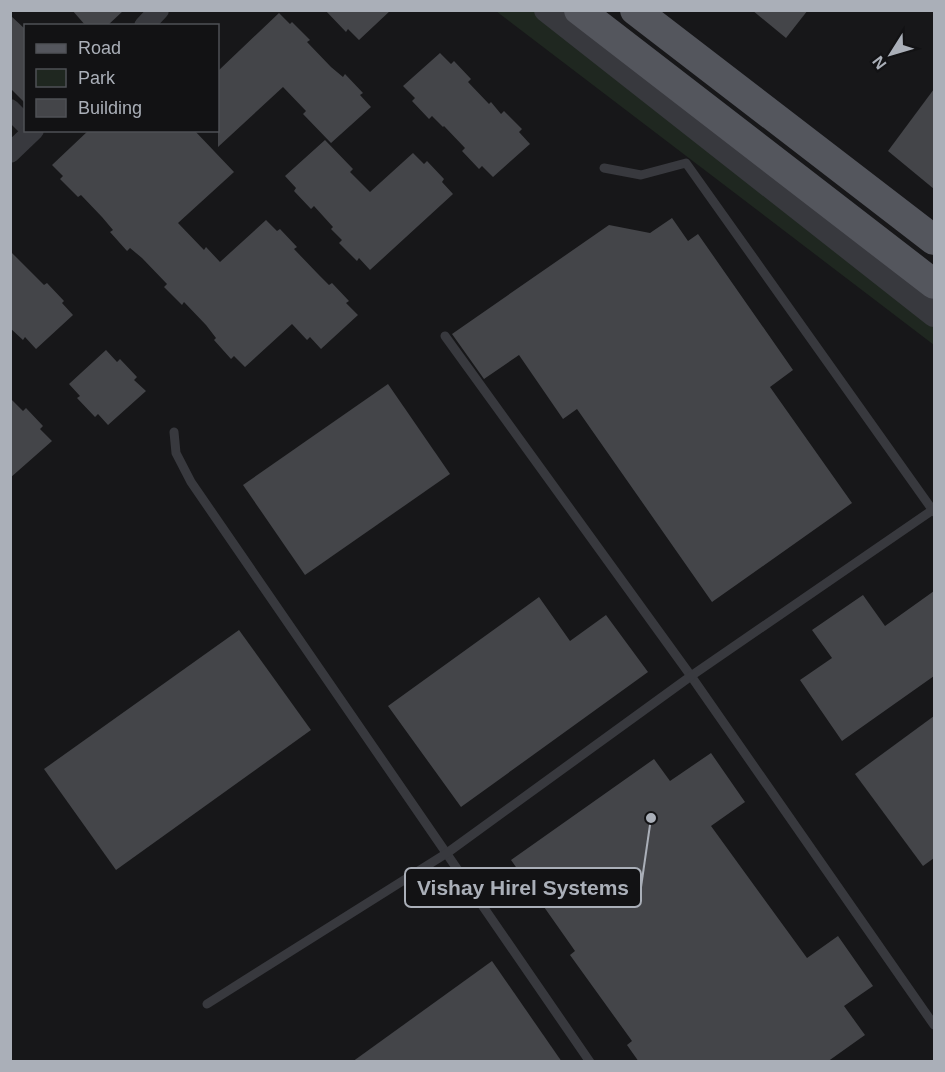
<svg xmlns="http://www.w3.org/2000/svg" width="945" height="1072" font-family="Arial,sans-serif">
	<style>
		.green { fill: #1f2720 }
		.building { fill: #444549 }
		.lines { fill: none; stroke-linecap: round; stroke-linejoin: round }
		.service { stroke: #38393e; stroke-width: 9 }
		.minor { stroke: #38393e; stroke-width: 20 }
		.tertiary { stroke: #38393e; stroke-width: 24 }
		.primary { stroke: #54565d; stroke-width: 30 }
		.leader { fill: none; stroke: #aaafb8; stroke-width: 2 }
		.callout-dot { fill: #aaafb8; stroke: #121214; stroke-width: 2 }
		.callout { fill: #121214; stroke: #aaafb8; stroke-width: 2 }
		.callout-label { font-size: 21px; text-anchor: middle; font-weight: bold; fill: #aaafb8 }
	</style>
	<rect width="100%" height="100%" fill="#171719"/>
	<polygon class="green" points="496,11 574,11 934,286 934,345"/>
	<g class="building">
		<polygon points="72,10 124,10 107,26 86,26"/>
		<polygon points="325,10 391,10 359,40 348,29 346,32"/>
		<polygon points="752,10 808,10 786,38"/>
		<polygon points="279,13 290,24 292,22 310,40 307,42 331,67 343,77 345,74 363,93 360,95 371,107 331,143 303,114 306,111 283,87 218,147 218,71"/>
		<polygon points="10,15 26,30 26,104 10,88"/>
		<polygon points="440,53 451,64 454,61 471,79 468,82 489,104 491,102 501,114 504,111 522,129 519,132 530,144 493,177 482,166 479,169 462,151 465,148 444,126 443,127 432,116 429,119 412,101 415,98 403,86"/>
		<polygon points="934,89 934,189 888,151"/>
		<polygon points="89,130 194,130 234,172 178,223 204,250 206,247 220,262 266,220 277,231 280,229 297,247 294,249 318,274 329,285 332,283 349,301 346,303 358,315 321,349 310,337 307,340 292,324 245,367 234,356 231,359 214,340 216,338 206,325 184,302 182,305 164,287 167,284 142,258 130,248 127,251 110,232 113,230 102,217 81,195 78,197 60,179 63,176 52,165"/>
		<polygon points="325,140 353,169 350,172 370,192 413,153 424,164 427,161 444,179 442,182 453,194 370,270 359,258 357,261 339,243 342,240 331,229 333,227 314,206 311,209 294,191 296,188 285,176"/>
		<polygon points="672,218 688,241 698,234 793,370 770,387 852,503 712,602 577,409 563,419 519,355 484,379 452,334 609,225 650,233"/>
		<polygon points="10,251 44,285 47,283 64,301 62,303 73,315 36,349 25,337 23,340 10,328"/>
		<polygon points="106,350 117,362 120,359 137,377 134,380 146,391 108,425 98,414 95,417 77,398 80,396 69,384"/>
		<polygon points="388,384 450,474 305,575 243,485"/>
		<polygon points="10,398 23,411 26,408 43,426 40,429 52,441 10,478"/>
		<polygon points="934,591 934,676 842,741 800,680 832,658 812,630 863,595 885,626"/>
		<polygon points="539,597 570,641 606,615 648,672 461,807 388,706"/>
		<polygon points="239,630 311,730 116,870 44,769"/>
		<polygon points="934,716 934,858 923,866 855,774"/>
		<polygon points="711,753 745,802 711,826 807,958 838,936 873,986 844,1006 865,1035 827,1062 639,1062 627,1045 632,1041 570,955 575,951 511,860 654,759 670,781"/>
		<polygon points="492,961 562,1062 352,1062"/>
	</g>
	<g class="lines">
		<g class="service">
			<polyline points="604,168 641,175 686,163 934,512"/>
			<polyline points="445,336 691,676 934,1025"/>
			<polyline points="174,432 176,453 191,482 590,1062"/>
			<polyline points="207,1004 447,853 691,676 934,509"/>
		</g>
		<g class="minor">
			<polyline points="144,26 159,10"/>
			<polyline points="10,109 26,125"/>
			<polyline points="10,153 34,130"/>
		</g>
		<polyline class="tertiary" points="546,10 934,315"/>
		<g class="primary">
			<polyline points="579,10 934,284"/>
			<polyline points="635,10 934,240"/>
		</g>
	</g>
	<path class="leader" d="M651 818L641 887"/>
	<circle class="callout-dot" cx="651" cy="818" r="6"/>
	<rect class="callout" x="405" y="868" width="236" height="39" rx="6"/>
	<g class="callout-label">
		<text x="523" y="895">Vishay Hirel Systems</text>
	</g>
	<rect width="945" height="1072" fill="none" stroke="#aaafb8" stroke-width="24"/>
	<rect x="24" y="24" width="195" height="108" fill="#121214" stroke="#4f5156" stroke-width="1.5"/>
	<rect x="36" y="44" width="30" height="9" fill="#54565d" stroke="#4f5156" stroke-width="1.5"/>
	<text x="78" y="54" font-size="18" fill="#aaafb8">Road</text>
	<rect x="36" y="69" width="30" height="18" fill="#1f2720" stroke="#4f5156" stroke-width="1.5"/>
	<text x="78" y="84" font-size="18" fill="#aaafb8">Park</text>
	<rect x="36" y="99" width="30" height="18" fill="#444549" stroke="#4f5156" stroke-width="1.5"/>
	<text x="78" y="114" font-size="18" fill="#aaafb8">Building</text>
	<g transform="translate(891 54) rotate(233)" stroke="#121214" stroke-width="4.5" paint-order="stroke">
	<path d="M0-4.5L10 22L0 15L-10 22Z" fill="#aaafb8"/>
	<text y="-9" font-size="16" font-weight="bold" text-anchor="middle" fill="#aaafb8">N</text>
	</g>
</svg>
